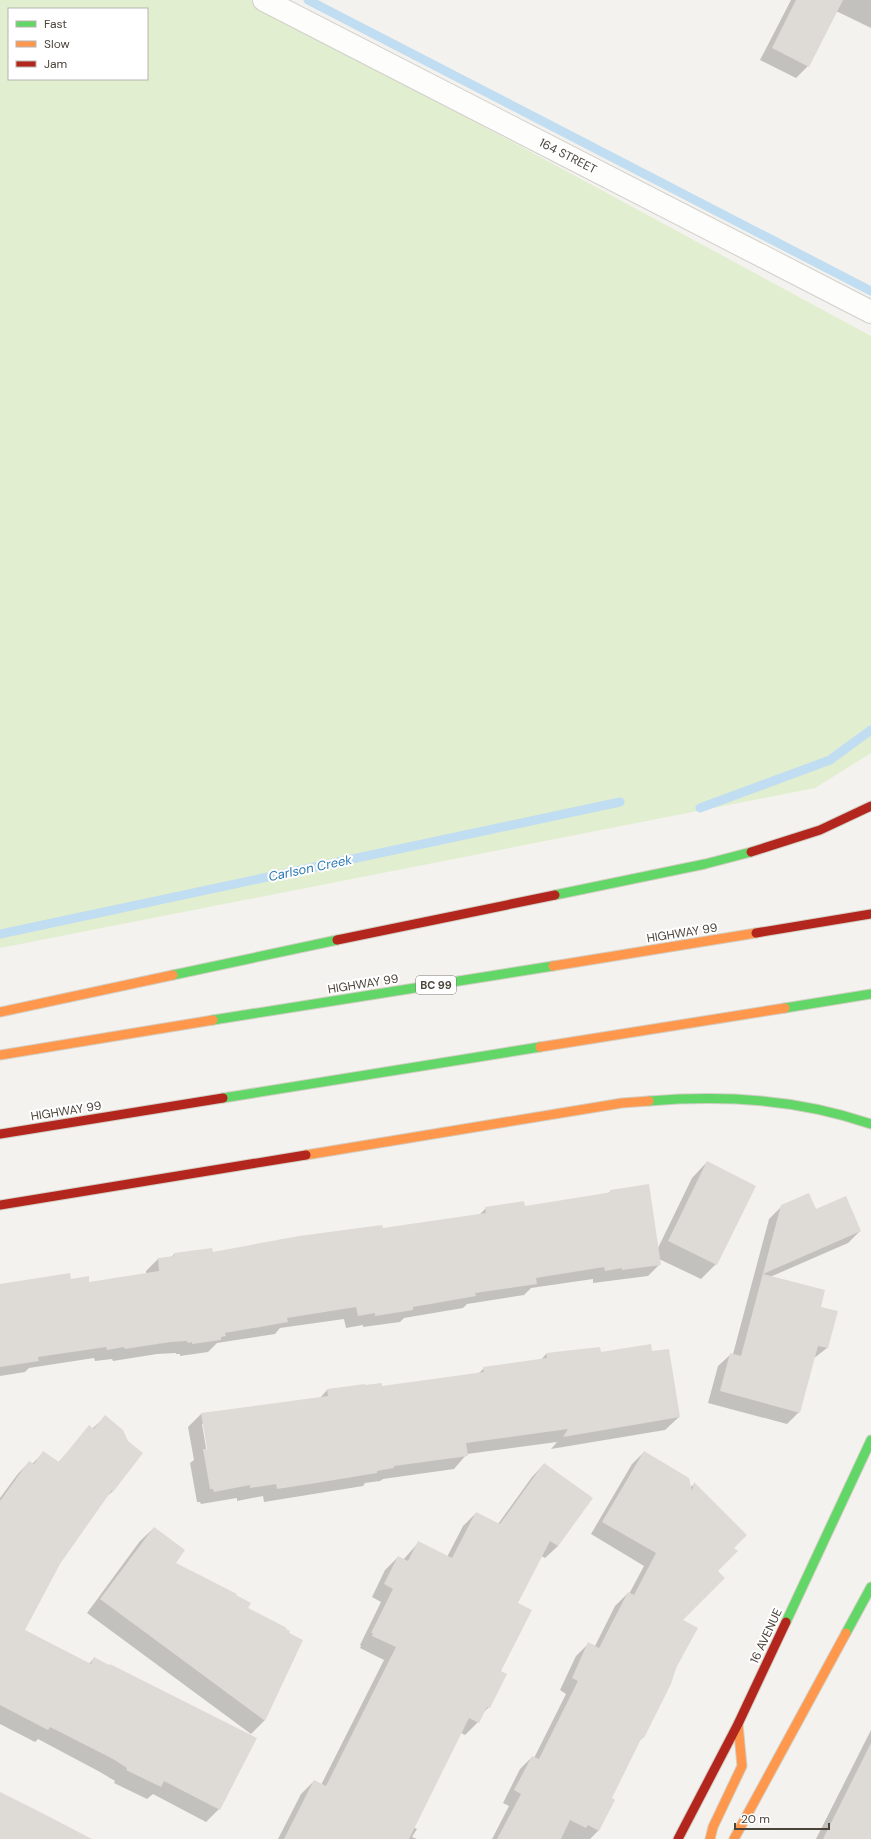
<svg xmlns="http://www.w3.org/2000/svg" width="871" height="1839" font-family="'DM Sans',sans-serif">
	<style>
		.green { fill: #e1eecf; fill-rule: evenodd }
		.shadow { fill: #0003; fill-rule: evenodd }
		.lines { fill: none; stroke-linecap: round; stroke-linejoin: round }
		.stream { stroke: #c0ddf1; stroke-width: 9 }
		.building { fill: #dedbd6 }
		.street-casing { stroke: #d2d0cb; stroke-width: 24 }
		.fast-casing { stroke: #d3cfc5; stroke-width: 11 }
		.slow-casing { stroke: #d3cfc5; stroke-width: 11 }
		.jam-casing { stroke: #d3cfc5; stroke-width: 11 }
		.street { stroke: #fdfdfc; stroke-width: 22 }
		.fast { stroke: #63d668; stroke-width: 9 }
		.slow { stroke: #ff974d; stroke-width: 9 }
		.jam { stroke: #b3261e; stroke-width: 9 }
		.labels { text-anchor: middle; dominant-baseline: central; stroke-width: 4; stroke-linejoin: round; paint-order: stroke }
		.shield { fill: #fff; stroke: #817c74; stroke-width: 1 }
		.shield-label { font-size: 11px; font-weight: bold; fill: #4b4439 }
		.street-label { font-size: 12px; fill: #4b4439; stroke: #fff }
		.water-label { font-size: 13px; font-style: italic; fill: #2e7ab2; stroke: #fff }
	</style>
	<rect width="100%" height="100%" fill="#f4f2ee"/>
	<path class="green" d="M0 0H250L871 336V753L815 788 0 948ZM9 9H147V79H9Z"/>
	<g class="shadow">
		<polygon points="791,0 871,0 871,28 836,11 808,66 796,78 760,60"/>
		<polygon points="707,1162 716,1264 701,1279 659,1259 660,1264 648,1276 593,1283 593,1279 531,1288 524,1295 467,1304 463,1308 404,1318 400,1322 363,1327 363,1325 346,1328 344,1319 280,1328 275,1334 217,1343 208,1352 180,1356 180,1354 176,1354 176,1353 157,1354 113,1361 112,1359 95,1361 94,1358 29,1368 25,1372 0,1376 0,1285 71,1280 89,1283 146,1274 146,1271 158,1259 171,1258 174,1254 212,1254 382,1229 479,1215 486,1208 524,1207 607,1194 611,1191 658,1248 692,1178"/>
		<polygon points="782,1206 816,1210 860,1231 848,1243 770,1277 820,1307 836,1312 827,1348 813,1359 799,1412 787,1424 708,1403 718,1366 731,1354 733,1354 769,1219"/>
		<path d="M652 1352 679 1417 665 1430 551 1449 557 1442 467 1454 454 1469 383 1479 380 1481 365 1483 363 1486 264 1502 263 1496 237 1501V1498L201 1504 200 1502H197L190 1463 194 1460 188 1427 201 1414 320 1398 327 1390 364 1385V1386L381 1388 478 1374 484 1368 541 1360 546 1354ZM202 1424H204L209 1453 207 1454Z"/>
		<polygon points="105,1417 113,1491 103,1500 59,1563 24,1630 89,1664 94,1658 219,1809 206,1822 153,1794 147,1799 114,1783 115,1781 100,1772 38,1739 35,1742 0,1724 0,1498 17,1475 29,1462 32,1464 44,1452 58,1463 89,1427 92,1429"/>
		<polygon points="644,1452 690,1488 694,1484 733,1548 681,1620 676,1668 643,1737 637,1744 610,1798 599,1830 590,1839 492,1839 509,1806 503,1803 520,1769 532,1757 534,1758 566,1694 560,1690 576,1656 589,1643 595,1646 615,1606 628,1593 629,1594 644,1566 591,1534 632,1464"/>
		<polygon points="544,1464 592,1498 558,1546 545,1558 541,1556 517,1603 500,1672 489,1707 483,1713 478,1722 465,1735 461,1733 413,1827 417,1829 412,1837 417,1839 278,1839 301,1794 314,1781 321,1785 384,1660 360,1648 361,1646 360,1645 381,1602 372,1597 385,1570 398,1557 403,1560 418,1543 447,1557 463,1526 476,1513 498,1524 532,1477"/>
		<polygon points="154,1528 174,1563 235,1596 247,1608 302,1641 264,1721 251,1734 87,1613 140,1541"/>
		<polygon points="871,1730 871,1839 816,1839"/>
	</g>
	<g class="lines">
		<g class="stream">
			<polyline points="308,0 871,291"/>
			<polyline points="700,808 830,760 871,730"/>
			<polyline points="0,934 620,802"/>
		</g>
	</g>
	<g class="building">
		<polygon points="796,0 843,0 809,67 772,48"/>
		<polygon points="707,1161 756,1186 717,1265 668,1241"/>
		<polygon points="649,1184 661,1265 622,1270 622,1268 605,1271 604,1267 536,1278 537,1284 475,1293 476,1296 413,1307 413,1310 375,1316 375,1313 358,1316 356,1307 287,1318 288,1322 225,1333 226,1336 221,1337 221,1340 192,1344 192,1342 188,1343 187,1341 170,1342 125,1349 124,1347 107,1350 106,1347 38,1357 39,1361 0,1367 0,1284 70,1273 71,1279 89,1276 89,1282 159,1271 158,1258 174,1256 174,1253 212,1248 213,1252 299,1236 382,1225 383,1228 486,1213 485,1207 524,1201 525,1206 594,1195 611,1192 610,1190"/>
		<polygon points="809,1193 816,1209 846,1196 861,1231 763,1274 825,1290 821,1307 838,1311 828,1348 818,1346 800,1413 720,1391 730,1353 741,1356 781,1205"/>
		<polygon points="651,1344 652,1351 669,1349 680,1417 563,1437 568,1429 466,1443 468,1456 394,1466 394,1468 377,1471 377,1473 316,1483 277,1489 276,1484 250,1488 250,1485 214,1492 213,1489 210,1489 203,1449 207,1449 201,1413 328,1396 327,1389 365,1384 365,1385 382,1383 382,1386 484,1372 483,1367 547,1358 546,1353 600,1347 601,1352"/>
		<polygon points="105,1415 123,1430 128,1441 143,1453 113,1492 112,1490 60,1564 25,1630 91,1664 94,1657 109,1665 110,1664 257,1738 220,1810 164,1781 161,1787 126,1770 127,1768 113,1759 50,1727 48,1730 0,1705 0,1501 29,1461 34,1464 43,1451 59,1462 89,1425 94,1429"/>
		<polygon points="644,1451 689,1478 692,1491 694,1482 747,1535 734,1548 738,1551 718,1571 725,1578 683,1620 698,1628 676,1668 671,1684 644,1738 642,1737 612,1798 615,1800 599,1831 588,1825 586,1828 570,1820 561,1839 497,1839 521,1794 514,1790 532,1756 539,1759 578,1681 572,1678 588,1642 599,1648 628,1592 634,1595 656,1553 602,1522"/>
		<polygon points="544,1463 593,1498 558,1546 550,1541 518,1603 532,1610 501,1671 507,1674 490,1708 487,1707 479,1723 469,1718 409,1839 284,1839 314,1780 326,1786 396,1647 372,1636 373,1633 371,1633 393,1589 384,1584 398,1556 408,1561 418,1541 452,1558 476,1512 500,1524"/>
		<polygon points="154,1527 185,1550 176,1563 237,1594 236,1595 251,1603 248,1608 287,1628 286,1629 290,1631 289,1633 303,1640 265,1721 100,1599"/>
		<polygon points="871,1743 871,1839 823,1839"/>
		<polygon points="0,1792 40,1812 92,1839 0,1839"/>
	</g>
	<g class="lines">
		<defs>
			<polyline id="street" points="264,0 871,312"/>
			<g id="fast">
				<polyline points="555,895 705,864 751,852"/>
				<polyline points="173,975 337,940"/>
				<polyline points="785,1008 871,994"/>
				<polyline points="213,1020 553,966"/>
				<polyline points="223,1098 540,1047"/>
				<path d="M649 1101C725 1095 798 1099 871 1124"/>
				<polyline points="786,1622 871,1440"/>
				<polyline points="846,1633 871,1587"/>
			</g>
			<g id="slow">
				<polyline points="553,966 756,933"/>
				<polyline points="0,1012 173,975"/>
				<polyline points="540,1047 785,1008"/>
				<polyline points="0,1055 213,1020"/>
				<polyline points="306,1155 622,1103 649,1101"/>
				<polyline points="710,1839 713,1827 742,1766 738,1724"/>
				<polyline points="734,1839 846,1633"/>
			</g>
			<g id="jam">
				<polyline points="751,852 820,830 871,806"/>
				<polyline points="756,933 871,914"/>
				<polyline points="337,940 555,895"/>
				<polyline points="0,1134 223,1098"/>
				<polyline points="0,1205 306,1155"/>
				<polyline points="678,1839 738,1724 786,1622"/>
			</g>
		</defs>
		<use href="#street" class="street-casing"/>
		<use href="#fast" class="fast-casing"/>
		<use href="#slow" class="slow-casing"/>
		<use href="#jam" class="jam-casing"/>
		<use href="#street" class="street"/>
		<use href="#fast" class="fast"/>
		<use href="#slow" class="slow"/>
		<use href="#jam" class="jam"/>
	</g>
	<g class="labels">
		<rect class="shield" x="416" y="976" width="40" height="18" rx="3"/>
		<g class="shield-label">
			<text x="436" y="985">BC 99</text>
		</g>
		<g class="street-label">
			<text transform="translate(568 156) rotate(27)">164 STREET</text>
			<text transform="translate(682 933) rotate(-9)">HIGHWAY 99</text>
			<text transform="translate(363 984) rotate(-9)">HIGHWAY 99</text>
			<text transform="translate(66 1111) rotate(-9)">HIGHWAY 99</text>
			<text transform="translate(766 1636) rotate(-65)">16 AVENUE</text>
		</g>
		<g class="water-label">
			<text transform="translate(310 868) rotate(-12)">Carlson Creek</text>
		</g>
	</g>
	<rect x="8" y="8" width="140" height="72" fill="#ffffff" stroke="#b7b4b0"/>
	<rect x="16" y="21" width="20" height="6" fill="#63d668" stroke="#b7b4b0"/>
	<text x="44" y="28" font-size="12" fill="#4b4439">Fast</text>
	<rect x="16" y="41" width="20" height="6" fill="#ff974d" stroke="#b7b4b0"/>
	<text x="44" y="48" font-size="12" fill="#4b4439">Slow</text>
	<rect x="16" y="61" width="20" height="6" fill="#b3261e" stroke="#b7b4b0"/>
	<text x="44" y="68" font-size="12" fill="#4b4439">Jam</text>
	<path d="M735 1823v6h94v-6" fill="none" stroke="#4b4439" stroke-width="2"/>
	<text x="741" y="1823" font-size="12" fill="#4b4439" stroke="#ffffff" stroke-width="3" paint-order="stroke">20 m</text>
</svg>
